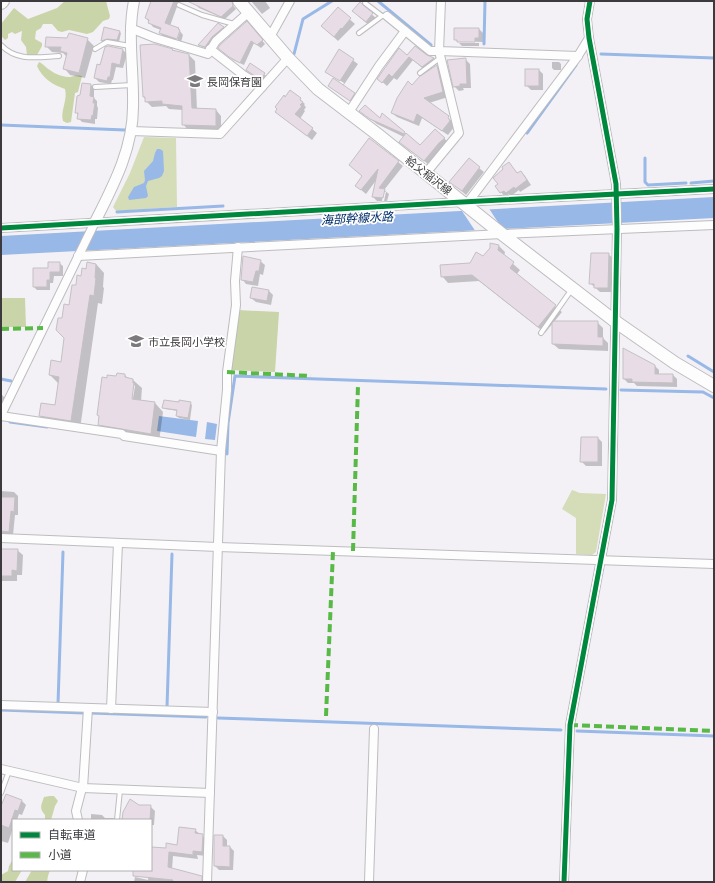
<svg xmlns="http://www.w3.org/2000/svg" width="715" height="883" font-family="Manrope,'Noto Sans JP',sans-serif">
	<style>
		.green { fill: #d4ddb8 }
		.forest { fill: #cad4a9 }
		.water { fill: #98b8e7 }
		.pier { fill: #f3f1f5 }
		.shadow { fill: #0003; fill-rule: evenodd }
		.lines { fill: none; stroke-linecap: round; stroke-linejoin: round }
		.stream { stroke: #98b8e7; stroke-width: 3 }
		.building { fill: #e8dce6; stroke: #c3c1c3 }
		.service-casing { stroke: #bdbcbf; stroke-width: 6 }
		.minor-casing { stroke: #bdbcbf; stroke-width: 10 }
		.tertiary-casing { stroke: #bdbcbf; stroke-width: 12 }
		.secondary-casing { stroke: #bdbcbf; stroke-width: 14 }
		.service { stroke: #fdfdfe; stroke-width: 4 }
		.minor { stroke: #fdfdfe; stroke-width: 8 }
		.tertiary { stroke: #fdfdfe; stroke-width: 10 }
		.secondary { stroke: #fdfdfe; stroke-width: 12 }
		.quiet { stroke: #58b947; stroke-width: 4; stroke-dasharray: 8 4; stroke-linecap: butt }
		.cycleway-casing { stroke: #fff; stroke-width: 8 }
		.cycleway { stroke: #00873e; stroke-width: 5 }
		.labels { text-anchor: middle; dominant-baseline: central; stroke-width: 3.5; stroke-linejoin: round; paint-order: stroke }
		.poi-label { font-size: 11px; fill: #3c3a3d; stroke: #fff; text-anchor: start }
		.street-label { font-size: 11px; fill: #3c3a3d; stroke: #fff }
		.water-label { font-size: 12px; font-style: italic; fill: #012d68; stroke: #fff }
	</style>
	<rect width="100%" height="100%" fill="#f3f1f5"/>
	<g class="green">
		<polygon points="144,137 176,138 177,207 116,211 113,207 130,173"/>
		<polygon points="572,490 580,493 606,494 596,552 592,555 576,554 576,518 562,509"/>
	</g>
	<g class="forest">
		<polygon points="65,1 106,1 110,16 109,19 103,21 93,32 87,34 69,30 62,32 58,31 52,24 43,24 41,28 36,31 35,39 42,43 42,46 37,55 27,55 26,47 21,40 22,31 15,34 12,32 8,34 8,38 5,40 1,36 1,24 14,8 28,19 57,8"/>
		<path d="M39 62 41 63C49 70 58 77 70 77 74 76 77 75 82 76L78 92 75 93 71 122 67 123 63 121C60 111 68 100 65 89 53 85 42 78 37 66Z"/>
		<polygon points="1,298 25,298 26,327 1,327"/>
		<polygon points="238,310 279,312 275,372 231,370"/>
		<path d="M50 796H54L58 801 55 806 51 820H45V815C39 808 41 806 44 797Z"/>
		<polygon points="13,859 13,870 22,870 15,882 1,882 1,875 8,871 9,866"/>
		<polygon points="32,870 50,870 48,876 47,882 25,882"/>
	</g>
	<g class="water">
		<polygon points="157,149 160,149 163,151 164,171 162,176 159,178 148,181 146,186 148,196 146,198 129,200 128,197 134,187 144,183 145,180 144,171 153,161 155,153"/>
		<polygon points="714,197 714,218 1,255 1,236"/>
		<polygon points="159,416 198,421 196,437 157,431"/>
		<polygon points="207,422 217,424 215,440 205,439"/>
	</g>
	<polygon class="pier" points="488,207 503,230 476,232 460,208"/>
	<g class="shadow">
		<polygon points="153,1 179,1 170,26 179,30 175,41 164,37 160,33 161,30 153,27 146,18"/>
		<polygon points="198,1 229,1 236,9 225,19 199,8 196,5"/>
		<polygon points="251,1 265,1 270,8 262,14"/>
		<polygon points="360,4 377,19 370,26 358,16"/>
		<polygon points="338,9 355,24 338,41 322,26"/>
		<polygon points="250,26 265,44 261,48 254,43 244,65 233,60 223,52"/>
		<polygon points="223,27 225,29 207,49 199,45"/>
		<polygon points="105,28 119,31 121,33 119,42 109,40 104,43 102,41"/>
		<polygon points="479,29 483,33 483,42 457,41 459,43 479,43 479,46 462,46 455,39"/>
		<polygon points="180,31 183,35 181,42 177,41"/>
		<polygon points="87,39 94,46 85,78 70,75 64,68 67,57 63,53 52,52 46,46"/>
		<polygon points="155,45 189,55 195,61 197,110 216,110 221,116 221,131 188,130 183,124 183,110 169,109 166,106 152,107 146,101 144,97"/>
		<polygon points="108,47 123,50 127,54 123,68 116,67 113,80 112,80 111,84 99,82 95,78"/>
		<polygon points="340,51 358,64 343,86 358,97 354,103 330,86 343,85 344,83 326,71"/>
		<polygon points="426,56 433,59 437,63 426,71 413,60 397,80 394,78 387,86 379,79 407,57"/>
		<polygon points="466,60 470,64 471,88 463,88 464,90 459,91 454,86 448,61"/>
		<polygon points="552,62 559,62 561,64 561,70 554,70 552,68"/>
		<polygon points="250,64 269,78 266,83 247,70"/>
		<polygon points="437,66 441,71 448,97 429,103 453,122 455,126 448,135 422,118 419,126 397,117 392,113 412,86"/>
		<polygon points="539,70 543,74 543,90 531,90 526,85"/>
		<polygon points="91,85 94,89 94,98 97,101 97,106 98,108 97,119 95,119 95,124 82,122 78,118 78,115 76,112 81,96"/>
		<polygon points="290,91 305,104 304,105 306,107 304,110 305,111 300,119 317,133 312,140 276,112"/>
		<polygon points="360,111 404,133 420,146 435,130 448,142 428,164 404,146 404,137 377,124"/>
		<polygon points="370,139 403,166 384,190 389,194 387,201 384,201 386,192 383,192 382,201 377,201 373,197 377,179 366,194 360,189"/>
		<polygon points="469,160 484,172 466,195 451,182"/>
		<polygon points="509,163 518,174 521,172 525,176 531,185 520,192 519,190 511,196 509,194 505,197 496,186 499,184"/>
		<polygon points="499,246 505,252 504,256 520,270 516,275 562,312 554,322 597,322 603,328 603,338 608,343 608,351 559,349 553,344 553,323 545,333 479,281 448,283 442,276 483,258"/>
		<polygon points="608,254 613,258 612,292 600,292 590,283"/>
		<polygon points="260,261 265,265 263,275 260,274 258,286 246,284 242,279"/>
		<polygon points="59,263 63,266 63,276 54,276 53,283 50,283 50,290 37,290 34,287 49,269"/>
		<polygon points="96,264 104,273 103,287 104,288 102,304 98,303 80,429 48,424 40,416 55,406 59,384 50,375 62,363 65,338 63,319 82,277 87,270"/>
		<polygon points="269,291 273,295 271,305 256,302 251,298"/>
		<polygon points="624,350 655,366 659,370 659,375 673,375 677,379 677,387 637,386 634,383 628,383 624,379"/>
		<path d="M125 375 128 379 133 380 142 388 141 401 155 403 163 412 159 442 107 433 99 424 100 417 98 415 117 377ZM133 384 135 386 132 404H130Z"/>
		<polygon points="1,394 5,398 1,403"/>
		<polygon points="180,403 190,403 192,405 190,420 179,418 177,416 178,411 165,409 164,407"/>
		<polygon points="598,438 602,442 602,466 586,466 581,461"/>
		<polygon points="1,491 14,492 18,496 18,515 15,515 13,535 3,535 1,533"/>
		<polygon points="1,549 17,550 23,555 22,575 17,575 17,581 1,581"/>
		<polygon points="7,795 22,801 26,805 22,815 19,814 17,820 13,820 13,831 12,831 8,843 1,841 1,809"/>
		<polygon points="139,806 150,806 155,811 154,825 151,825 151,820 121,820 122,818"/>
		<polygon points="91,814 102,815 105,818 113,818 116,820 91,820"/>
		<polygon points="195,830 207,840 207,856 197,855 198,859 173,856 172,869 200,877 205,882 134,882 135,877 148,880 149,870 151,870 151,848 167,849 178,846"/>
		<polygon points="215,836 223,836 227,840 227,847 230,847 234,851 233,870 219,870 215,866"/>
	</g>
	<g class="lines">
		<g class="stream">
			<polyline points="378,1 431,45"/>
			<polyline points="484,44 485,1"/>
			<polyline points="294,54 303,19 332,1"/>
			<polyline points="601,54 714,58"/>
			<polyline points="1,125 125,130"/>
			<polyline points="527,133 576,65"/>
			<polyline points="645,158 645,182 648,185 686,183"/>
			<polyline points="691,183 714,181"/>
			<polyline points="117,212 223,206"/>
			<polyline points="688,356 714,372"/>
			<polyline points="1,379 11,381"/>
			<polyline points="621,390 703,392 714,398"/>
			<polyline points="10,422 47,427"/>
			<polyline points="227,454 228,423 235,376 606,389"/>
			<polyline points="58,704 63,552"/>
			<polyline points="167,707 172,554"/>
			<polyline points="1,710 84,713"/>
			<polyline points="91,713 206,717"/>
			<polyline points="218,718 561,730"/>
			<polyline points="577,731 714,736"/>
		</g>
	</g>
	<g class="building">
		<polygon points="151,1 174,1 165,23 179,28 178,29 180,30 177,39 159,33 161,28 148,23 149,20 145,18"/>
		<polygon points="187,1 232,1 233,6 221,17"/>
		<polygon points="360,2 373,13 366,22 352,11"/>
		<polygon points="338,7 351,18 342,29 341,28 334,37 321,26"/>
		<polygon points="247,21 263,40 257,45 251,41 240,63 229,57 218,48 220,45"/>
		<polygon points="218,23 224,27 212,37 205,47 198,45"/>
		<polygon points="104,27 120,31 117,40 107,39 101,41"/>
		<polygon points="454,28 479,28 479,38 475,38 475,42 457,42 457,40 454,40"/>
		<polygon points="69,33 88,38 79,73 63,69 67,53 60,51 61,47 45,47 46,37 67,38"/>
		<polygon points="155,44 173,49 172,50 189,54 192,108 216,109 216,126 182,125 182,106 162,104 162,101 145,102 145,97 143,97 140,45"/>
		<polygon points="108,46 123,49 120,65 112,63 110,77 108,77 107,81 94,78 97,64 100,65 105,47"/>
		<polygon points="415,46 427,55 434,58 422,67 409,57 392,77 389,74 382,83 377,79 399,48 407,55"/>
		<polygon points="339,49 354,59 340,81 325,72"/>
		<polygon points="466,58 467,84 460,84 460,86 453,87 447,60"/>
		<polygon points="250,63 265,73 261,80 246,70"/>
		<polygon points="437,65 443,92 424,98 449,116 448,117 450,121 442,131 417,114 414,122 391,113 397,98 408,81 412,85 420,76"/>
		<rect x="525" y="69" width="14" height="17"/>
		<polygon points="333,78 355,93 350,101 328,86"/>
		<polygon points="82,83 91,84 90,96 94,97 93,103 95,103 93,116 92,115 91,120 77,119 78,113 75,113 77,96 80,95"/>
		<polygon points="290,90 301,98 300,100 303,102 300,105 302,106 295,114 313,128 307,136 275,112 277,109 275,107 284,95 285,97"/>
		<polygon points="365,105 380,118 382,113 405,132 404,134 370,119 359,111"/>
		<polygon points="435,129 445,138 439,143 424,161 399,142 406,133 420,145"/>
		<polygon points="369,138 399,161 379,188 385,189 383,198 372,197 378,169 361,190 355,186 362,176 349,165"/>
		<polygon points="469,158 480,167 462,191 449,182"/>
		<polygon points="509,162 517,173 521,171 527,180 515,189 514,187 506,193 504,191 500,193 495,186 498,184 493,178 503,169 502,167"/>
		<polygon points="490,243 499,245 498,250 514,262 510,268 556,305 538,327 472,275 441,277 440,265 470,263 476,252 483,256 490,248"/>
		<polygon points="591,253 609,253 608,288 594,288 594,284 589,284"/>
		<polygon points="243,256 261,260 259,271 256,271 253,282 241,280"/>
		<polygon points="48,262 60,262 60,272 50,272 50,280 47,280 47,287 33,287 33,268 48,268"/>
		<polygon points="87,262 96,264 95,278 96,278 94,296 90,295 71,421 39,416 41,403 55,405 59,377 49,375 51,360 61,362 64,338 56,330 58,318 62,318 64,304 69,305 72,285 76,285 77,275 81,276 82,268 86,269"/>
		<polygon points="252,287 269,290 267,301 250,298"/>
		<polygon points="554,321 598,321 598,337 603,337 603,346 552,344 552,323"/>
		<polygon points="623,348 655,365 655,374 673,374 673,383 632,382 632,379 623,379"/>
		<polygon points="117,373 125,374 125,377 133,379 133,383 134,383 132,399 155,402 151,434 98,425 99,416 97,415 102,377 107,378 107,375 116,376"/>
		<polygon points="164,400 179,402 179,400 191,402 188,418 176,416 177,410 162,408"/>
		<polygon points="581,437 598,437 598,462 580,462"/>
		<polygon points="1,497 15,497 14,512 11,511 9,532 1,531"/>
		<polygon points="1,549 18,549 17,571 12,570 12,576 1,576"/>
		<polygon points="6,794 22,800 18,811 15,810 9,828 1,825 1,806"/>
		<polygon points="130,799 139,805 151,805 150,820 122,820 123,812"/>
		<polygon points="179,827 196,829 195,833 203,834 202,852 193,851 193,855 169,852 168,867 202,876 202,882 172,882 173,880 133,876 133,870 151,870 151,847 166,848 166,843 177,845"/>
		<polygon points="214,835 223,835 223,846 230,846 230,867 214,866"/>
	</g>
	<g class="lines">
		<defs>
			<g id="service">
				<polyline points="365,3 382,16 384,16"/>
				<polyline points="179,5 202,15 234,24"/>
				<polyline points="359,33 382,16"/>
				<path d="M1 45C17 62 38 57 59 56"/>
				<polyline points="95,49 107,42 130,46"/>
				<polyline points="420,73 440,58"/>
				<polyline points="95,87 132,85"/>
				<polyline points="541,333 572,289"/>
				<polyline points="1,793 9,771"/>
				<polyline points="117,820 120,790"/>
			</g>
			<g id="minor">
				<polyline points="441,1 439,51 578,56"/>
				<polyline points="387,16 430,51 439,51 459,133 426,173"/>
				<polyline points="130,28 155,38 208,54 216,41 249,12"/>
				<polyline points="270,37 290,1"/>
				<polyline points="210,49 242,74 262,87"/>
				<polyline points="349,112 379,66 405,31"/>
				<polyline points="131,131 220,134 288,58"/>
				<polyline points="469,201 578,56 589,38"/>
				<polyline points="1,228 462,202 714,189"/>
				<polyline points="78,256 502,234 714,225"/>
				<polyline points="1,415 95,222"/>
				<polyline points="1,416 122,434 124,436 221,451"/>
				<polyline points="1,538 218,547 714,564"/>
				<polyline points="1,705 213,712"/>
				<polyline points="111,709 118,543"/>
				<polyline points="1,769 83,788 210,793"/>
				<polyline points="83,788 88,708"/>
				<polyline points="78,820 76,811 82,788"/>
				<polyline points="80,882 83,870"/>
				<polyline points="207,882 221,451 227,390 227,372 236,305 235,281 238,247"/>
				<polyline points="369,882 374,729"/>
				<polyline points="564,882 570,725 612,500 617,229 616,184 589,38 587,19 590,1"/>
			</g>
			<path id="tertiary" d="M95 222C113 186 133 149 133 107 134 72 127 36 134 1"/>
			<g id="secondary">
				<polyline points="239,1 288,58 318,89 377,134 502,234 616,322 675,363 714,386"/>
				<polyline points="1,3 3,1"/>
			</g>
		</defs>
		<use href="#service" class="service-casing"/>
		<use href="#minor" class="minor-casing"/>
		<use href="#tertiary" class="tertiary-casing"/>
		<use href="#secondary" class="secondary-casing"/>
		<use href="#service" class="service"/>
		<use href="#minor" class="minor"/>
		<use href="#tertiary" class="tertiary"/>
		<use href="#secondary" class="secondary"/>
		<g class="quiet">
			<polyline points="1,329 43,328"/>
			<polyline points="227,372 311,376"/>
			<polyline points="353,551 358,385"/>
			<polyline points="326,716 333,551"/>
			<polyline points="570,725 714,731"/>
		</g>
		<defs>
			<g id="cycleway">
				<polyline points="1,228 462,202 714,189"/>
				<polyline points="564,882 570,725 612,500 617,229 616,184 589,38 587,19 590,1"/>
			</g>
		</defs>
		<use href="#cycleway" class="cycleway-casing"/>
		<use href="#cycleway" class="cycleway"/>
	</g>
	<defs>
		<symbol id="school-bare" viewBox="-9 -9 18 18"><path d="M0-5L7-2L0 1L-7-2ZM-4 1L0 2.5L4 1V4Q0 6-4 4Z" fill="#7c7a7d" stroke="#fff" stroke-width="2.5" paint-order="stroke"/></symbol>
	</defs>
	<g fill-rule="evenodd">
		<use href="#school-bare" x="184" y="70" width="22" height="22"/>
		<use href="#school-bare" x="125" y="330" width="22" height="22"/>
	</g>
	<g class="labels">
		<g class="poi-label">
			<text x="207" y="81">長岡保育園</text>
			<text x="148" y="341">市立長岡小学校</text>
		</g>
		<g class="street-label">
			<text transform="translate(429 175) rotate(38)">給父稲沢線</text>
		</g>
		<g class="water-label">
			<text transform="translate(357 218) rotate(-3)">海部幹線水路</text>
		</g>
	</g>
	<rect width="715" height="883" fill="none" stroke="#3c3a3d" stroke-width="4"/>
	<rect x="12" y="819" width="140" height="52" fill="#ffffff" stroke="#b1b0b1"/>
	<rect x="20" y="832" width="20" height="6" fill="#00873e" stroke="#b1b0b1"/>
	<text x="48" y="839" font-size="12" fill="#3c3a3d">自転車道</text>
	<rect x="20" y="852" width="20" height="6" fill="#58b947" stroke="#b1b0b1"/>
	<text x="48" y="859" font-size="12" fill="#3c3a3d">小道</text>
</svg>
